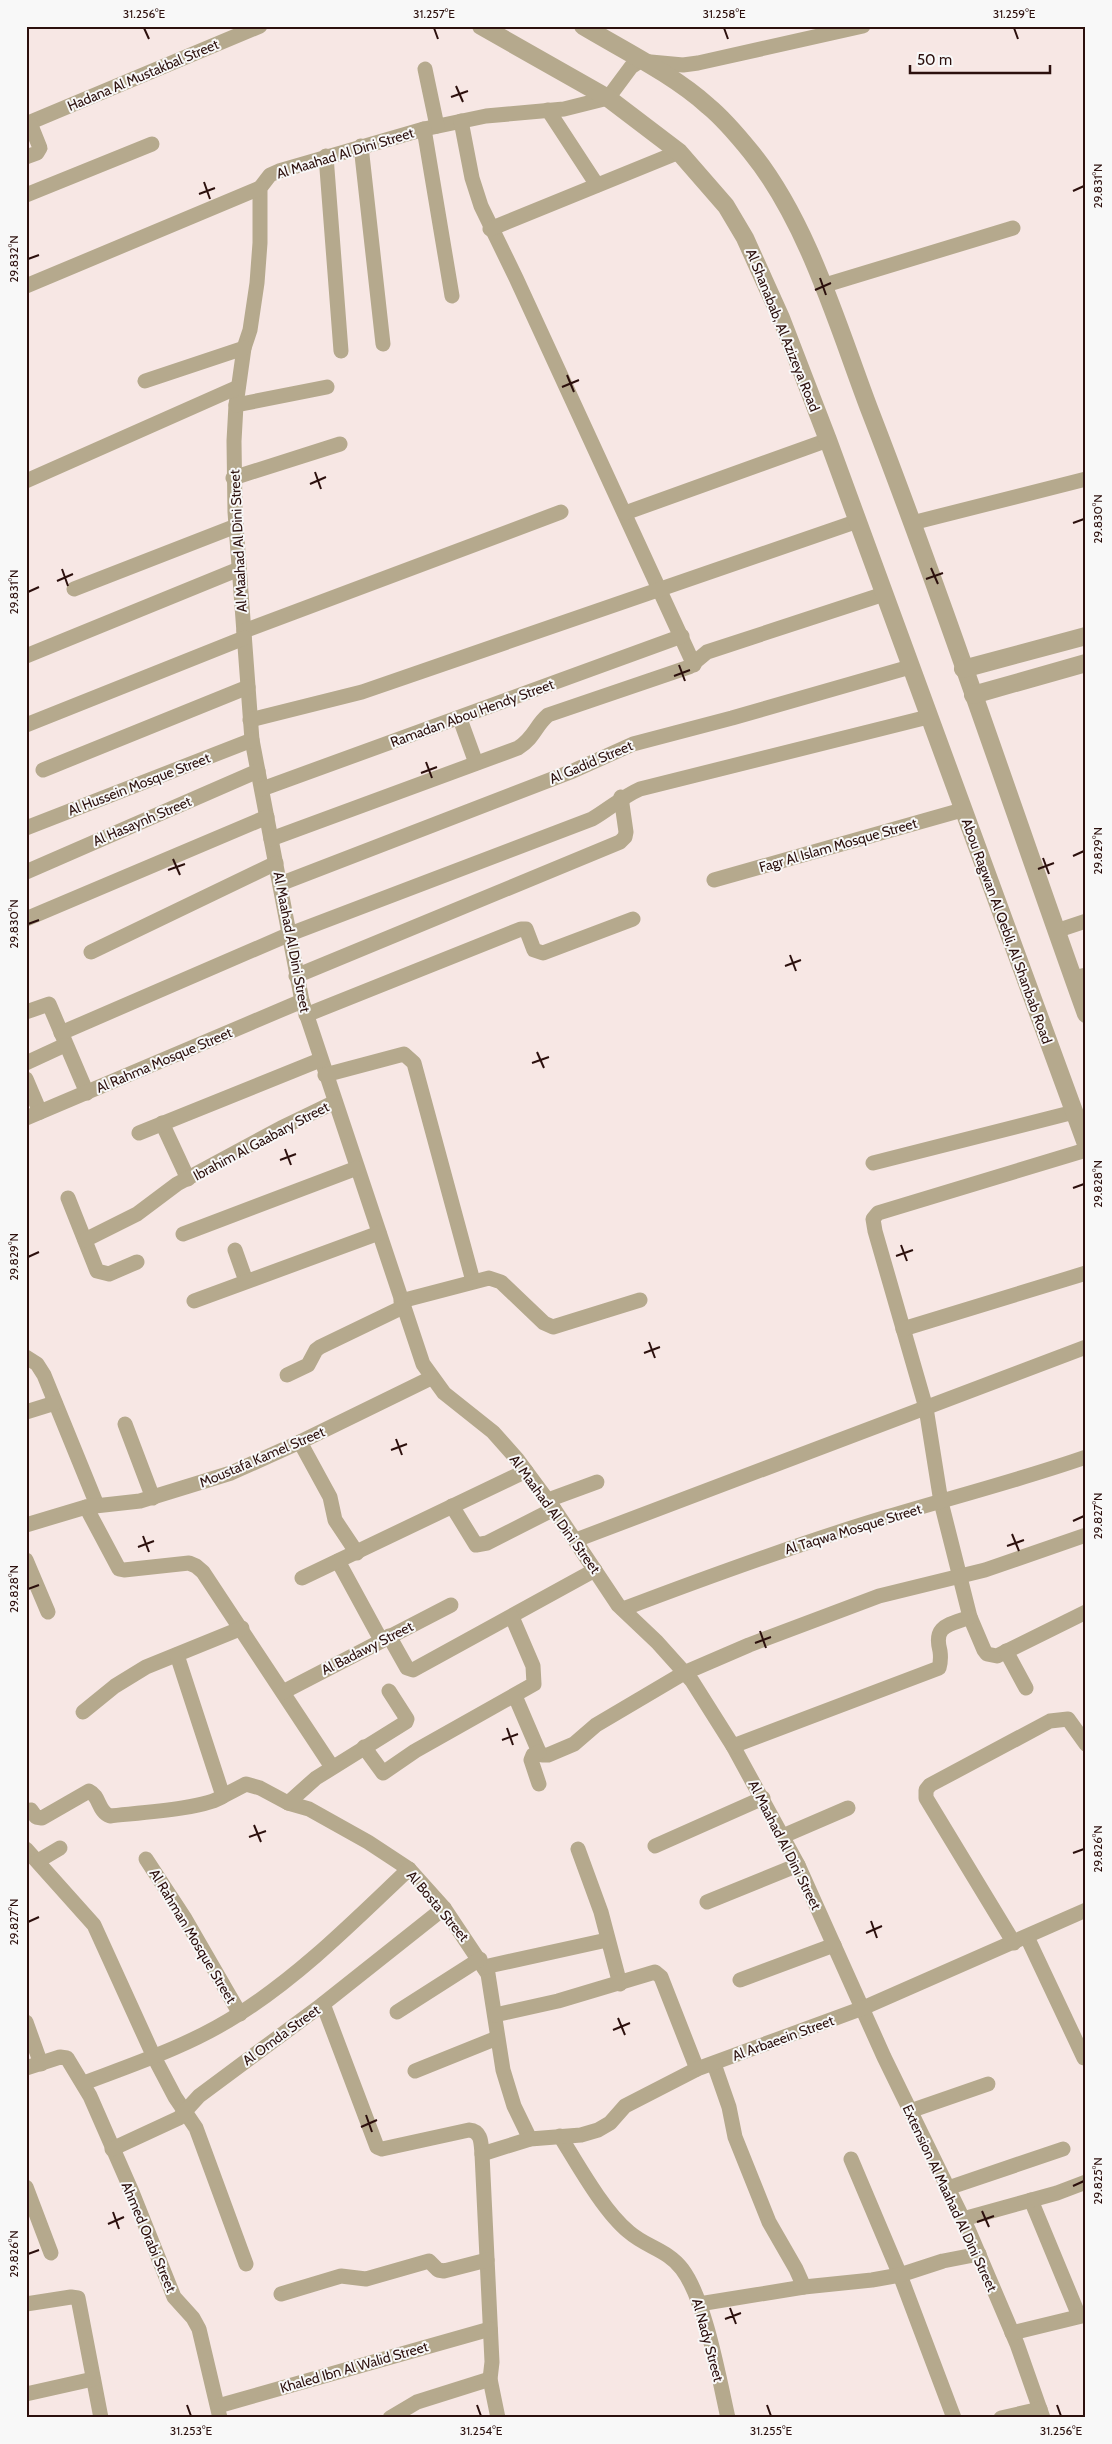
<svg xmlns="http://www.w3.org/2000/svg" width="1112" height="2444" font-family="Cabin,sans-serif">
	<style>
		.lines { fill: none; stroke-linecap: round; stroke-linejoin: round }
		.minor { stroke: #b5a98d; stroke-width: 15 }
		.tertiary { stroke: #b5a98d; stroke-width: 18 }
		.ticks { fill: none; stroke: #2c100d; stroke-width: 2 }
		.labels { text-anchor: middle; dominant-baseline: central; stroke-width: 4; stroke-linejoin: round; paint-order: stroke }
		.street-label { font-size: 14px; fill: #2c100d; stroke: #f8f8f8 }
		.neatline { fill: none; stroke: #2c100d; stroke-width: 2 }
		.ticks-label { font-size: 12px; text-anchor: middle; fill: #2c100d }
	</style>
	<rect width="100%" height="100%" fill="#f7e7e4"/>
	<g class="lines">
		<g class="minor">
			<polyline points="863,26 698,63 683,65 640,61 631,67 608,98 564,109 486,116 424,129 279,171 270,175 260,188 260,243 257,283 250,330 244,348 236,405 234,441 235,512 252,740 302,1001 423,1364 444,1393 493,1432 517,1459 554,1509 618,1605 657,1642 692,1681 733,1746 798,1865 884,2057 968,2229 1017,2344 1043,2418"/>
			<polyline points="425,69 437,126"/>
			<polyline points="548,110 597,185"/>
			<polyline points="461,121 472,178 481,206 516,278 694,665"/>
			<polyline points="26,124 260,26"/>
			<polyline points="424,129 452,296"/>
			<polyline points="361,146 383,344"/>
			<polyline points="326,156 341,351"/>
			<polyline points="26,157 37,153 40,148 30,123"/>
			<polyline points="26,195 152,144"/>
			<polyline points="490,229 679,152"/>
			<polyline points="26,286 260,188"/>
			<polyline points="822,286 1013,228"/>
			<polyline points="145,381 244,348"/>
			<polyline points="236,405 327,387"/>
			<polyline points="233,478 340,444"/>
			<polyline points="26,481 238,387"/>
			<polyline points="625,513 828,440"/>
			<polyline points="912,523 1086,479"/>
			<polyline points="74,589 236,526"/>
			<polyline points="244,631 561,512"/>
			<polyline points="26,656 239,569"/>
			<polyline points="460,719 476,763"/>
			<polyline points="250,720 362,692 858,521"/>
			<polyline points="26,725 244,638"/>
			<polyline points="43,770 248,687"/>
			<polyline points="262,789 682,636"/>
			<polyline points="26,828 252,740"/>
			<path d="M271 839 518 748C535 737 535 726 548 715L689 667 707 652 884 594"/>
			<polyline points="26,872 258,771"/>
			<polyline points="714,880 962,810"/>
			<polyline points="280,884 573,771 633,744 732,718 910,667"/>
			<polyline points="26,919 267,817"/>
			<polyline points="1056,931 1086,921"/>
			<polyline points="91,952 276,863"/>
			<polyline points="296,976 620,842 625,837 626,832 621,797"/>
			<polyline points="1073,978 1086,975"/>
			<polyline points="26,1012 49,1004 87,1093"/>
			<polyline points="306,1015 521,929 526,929 534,950 543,953 633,919"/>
			<path d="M61 1033 290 934 592 819C609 809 622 797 640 789L928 717"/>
			<polyline points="26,1063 65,1045"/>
			<polyline points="325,1075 404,1054 414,1063 473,1281"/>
			<polyline points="26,1079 40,1112"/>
			<polyline points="26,1118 302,1001"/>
			<polyline points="162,1123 188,1179"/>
			<polyline points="139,1133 320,1060"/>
			<polyline points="1086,1150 878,1213 873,1219 875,1231 926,1408 941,1502 970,1617 984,1650 987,1654 997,1656 1086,1612"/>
			<polyline points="873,1163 1074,1112"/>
			<polyline points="68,1198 97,1271 109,1274 137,1262"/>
			<polyline points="183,1234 357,1168"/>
			<polyline points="85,1240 137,1214 177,1184 281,1128 335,1102"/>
			<polyline points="235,1250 246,1281"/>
			<polyline points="194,1301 379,1233"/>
			<polyline points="401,1301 489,1278 501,1282 544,1323 553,1327 640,1300"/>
			<polyline points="903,1329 1086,1273"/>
			<polyline points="26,1357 37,1364 44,1375 97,1505"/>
			<polyline points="287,1375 308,1365 316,1350 320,1347 403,1307"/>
			<polyline points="26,1412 55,1403"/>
			<polyline points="125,1424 153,1498"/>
			<polyline points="300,1442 330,1497 335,1520 357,1553"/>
			<polyline points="548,1500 597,1482"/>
			<polyline points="452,1506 476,1545 487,1543 554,1509"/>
			<polyline points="86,1507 119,1569 124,1570 189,1563 196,1566 203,1572 332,1767"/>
			<polyline points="26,1525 86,1507 140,1501 231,1473 300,1442 431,1378"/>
			<polyline points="576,1540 1086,1347"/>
			<polyline points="26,1560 48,1612"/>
			<polyline points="338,1561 381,1640"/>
			<polyline points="302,1578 526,1471"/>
			<path d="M623 1609C710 1576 797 1544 887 1517 953 1497 1020 1480 1086 1457"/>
			<polyline points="389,1636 407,1668 413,1670 595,1570"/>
			<polyline points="1006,1651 1026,1688"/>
			<polyline points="283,1692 451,1605"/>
			<polyline points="515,1696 539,1752 542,1755 548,1755 574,1744 596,1725 684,1673 749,1645 879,1596 985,1570 1086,1535"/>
			<polyline points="83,1712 115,1686 146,1667 242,1628"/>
			<path d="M733 1746 939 1668C941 1661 941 1658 940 1651 933 1625 949 1625 970 1617"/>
			<polyline points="364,1747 383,1773 415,1751 534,1684 533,1666 512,1617"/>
			<polyline points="539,1784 531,1760 533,1755 539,1752"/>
			<polyline points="223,1796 246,1784 260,1788 288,1803 309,1809 368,1842 409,1869 444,1908 488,1974 503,2070 514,2106 530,2139"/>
			<polyline points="288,1803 316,1778 406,1722 407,1719 389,1691"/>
			<path d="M31 1810 36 1817 42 1818 89 1791C100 1796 98 1812 110 1816 135 1813 206 1809 223 1796L177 1655"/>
			<polyline points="783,1836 848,1808"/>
			<polyline points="655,1846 763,1798"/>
			<polyline points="26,1849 94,1925 154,2057 175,2097 196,2128 246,2264"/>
			<polyline points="578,1849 601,1912 620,1984"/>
			<polyline points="146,1859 184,1917 240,2014"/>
			<polyline points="38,1861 60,1848"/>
			<polyline points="707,1902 798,1865"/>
			<polyline points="1027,1937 1084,2058"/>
			<polyline points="1014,1943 926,1798 926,1790 930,1785 1050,1721 1068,1719 1086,1744"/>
			<polyline points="484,1967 607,1940"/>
			<polyline points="740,1980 834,1945"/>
			<path d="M323 2004 377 2147 382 2149 469 2130C482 2131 481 2144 482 2154L492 2362 490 2379 498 2418"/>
			<polyline points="397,2012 480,1959"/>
			<polyline points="495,2015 558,2001 655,1972 661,1977 697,2069"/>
			<polyline points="26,2022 41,2064"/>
			<polyline points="714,2064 729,2107 735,2137 769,2222 796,2269 804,2287"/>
			<polyline points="26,2068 60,2057 67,2058 90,2096 132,2192 174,2297 193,2318 199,2329 220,2418"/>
			<polyline points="415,2071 497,2038"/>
			<path d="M84 2083C137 2063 191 2045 239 2014 302 1974 355 1920 409 1869"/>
			<polyline points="910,2111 988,2084"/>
			<path d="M560 2136C578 2165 604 2212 629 2232 646 2247 668 2250 682 2269 705 2299 719 2378 728 2418"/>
			<polyline points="112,2149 179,2118 199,2096 323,2004 444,1908"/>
			<polyline points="482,2154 530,2139 581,2135 598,2130 610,2123 625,2106 697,2069 863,2008 1086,1910"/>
			<polyline points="851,2159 900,2275 954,2418"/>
			<polyline points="26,2187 51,2253"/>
			<polyline points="948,2188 1063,2149"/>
			<polyline points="1031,2200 1079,2316"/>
			<polyline points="963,2219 1057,2193 1086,2182"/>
			<polyline points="281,2294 341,2276 366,2279 429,2261 438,2270 444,2271 487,2260"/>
			<polyline points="26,2304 71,2297 78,2298 101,2418"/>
			<polyline points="699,2304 804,2287 872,2280 900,2275 943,2261 979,2254"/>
			<polyline points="1012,2333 1086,2315"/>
			<polyline points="26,2394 93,2379"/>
			<polyline points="218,2406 490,2329"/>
			<polyline points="390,2418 417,2402 490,2379"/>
			<polyline points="1001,2418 1040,2409"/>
		</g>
		<g class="tertiary">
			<polyline points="481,26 608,98 679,152 726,206 745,238 781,318 828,440 1086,1144"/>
			<path d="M583 26C623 50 674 75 708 106 724 119 738 136 751 152 808 222 838 327 870 411 947 610 1014 813 1086 1014"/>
			<polyline points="963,669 1086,636"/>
			<polyline points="973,695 1086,663"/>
		</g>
	</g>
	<path class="ticks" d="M144 28 149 39M434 28 438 39M724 28 728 39M1014 28 1018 39M456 86 463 102M451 97 468 91M204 182 210 199M1073 191 1084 186M199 194 215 188M28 259 39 255M820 278 826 295M815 290 831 283M567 375 574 392M562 387 579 380M315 472 321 489M310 484 326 477M1073 523 1084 519M931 568 938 584M62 569 68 586M926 579 943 573M57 581 73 574M28 592 39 587M679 665 685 681M674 676 690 670M426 762 432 778M421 773 437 767M1073 856 1084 851M1043 858 1049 874M173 859 180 875M1038 869 1054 863M168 870 185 864M28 924 39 920M790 955 796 971M785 966 801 960M537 1052 544 1068M532 1063 549 1057M285 1149 291 1165M280 1160 296 1154M1073 1188 1084 1184M901 1245 907 1261M896 1256 913 1250M28 1257 39 1252M649 1342 655 1358M644 1353 660 1347M396 1439 402 1455M391 1450 407 1444M1073 1521 1084 1516M1012 1534 1019 1551M143 1536 149 1552M1007 1546 1024 1540M138 1547 154 1541M28 1589 39 1585M760 1631 766 1648M755 1643 771 1637M507 1728 513 1745M502 1740 518 1734M254 1825 261 1842M249 1837 266 1831M1073 1853 1084 1849M871 1921 877 1938M28 1922 39 1917M866 1933 882 1926M618 2018 625 2035M613 2030 630 2023M366 2115 372 2132M361 2127 377 2120M1073 2186 1084 2181M982 2211 989 2227M113 2212 119 2229M977 2222 994 2216M108 2224 124 2217M28 2254 39 2250M730 2308 736 2324M725 2319 741 2313M187 2405 191 2416M477 2405 481 2416M767 2405 771 2416M1057 2405 1061 2416"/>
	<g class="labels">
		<g class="street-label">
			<text transform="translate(143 75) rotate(-23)">Hadana Al Mustakbal Street</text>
			<text transform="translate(345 153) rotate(-17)">Al Maahad Al Dini Street</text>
			<text transform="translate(783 330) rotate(68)">Al Shanabab, Al Azizeya Road</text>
			<text transform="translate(238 541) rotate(-93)">Al Maahad Al Dini Street</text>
			<text transform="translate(472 713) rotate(-20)">Ramadan Abou Hendy Street</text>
			<text transform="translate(591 762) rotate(-23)">Al Gadid Street</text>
			<text transform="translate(139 784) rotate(-21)">Al Hussein Mosque Street</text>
			<text transform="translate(142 821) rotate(-23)">Al Hasaynh Street</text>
			<text transform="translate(838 845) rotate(-16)">Fagr Al Islam Mosque Street</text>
			<text transform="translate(1007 931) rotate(70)">Abou Ragwan Al Qebli, Al Shanbab Road</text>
			<text transform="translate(292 942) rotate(79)">Al Maahad Al Dini Street</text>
			<text transform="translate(164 1060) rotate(-23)">Al Rahma Mosque Street</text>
			<text transform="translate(261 1141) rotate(-28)">Ibrahim Al Gaabary Street</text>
			<text transform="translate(262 1457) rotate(-23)">Moustafa Kamel Street</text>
			<text transform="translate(555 1514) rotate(54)">Al Maahad Al Dini Street</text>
			<text transform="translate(853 1529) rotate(-17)">Al Taqwa Mosque Street</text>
			<text transform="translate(367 1648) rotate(-27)">Al Badawy Street</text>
			<text transform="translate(785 1845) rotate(63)">Al Maahad Al Dini Street</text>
			<text transform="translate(438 1906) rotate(50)">Al Bosta Street</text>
			<text transform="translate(193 1936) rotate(59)">Al Rahman Mosque Street</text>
			<text transform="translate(281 2035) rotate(-36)">Al Omda Street</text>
			<text transform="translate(783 2038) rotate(-20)">Al Arbaeein Street</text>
			<text transform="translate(950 2198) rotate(65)">Extension Al Maahad Al Dini Street</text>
			<text transform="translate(149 2237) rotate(67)">Ahmed Orabi Street</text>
			<text transform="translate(708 2340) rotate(75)">Al Nady Street</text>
			<text transform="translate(354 2367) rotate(-16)">Khaled Ibn Al Walid Street</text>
		</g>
	</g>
	<rect width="1112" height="2444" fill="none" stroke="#f8f8f8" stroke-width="55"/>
	<path d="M910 65v8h140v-8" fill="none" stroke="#2c100d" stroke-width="2.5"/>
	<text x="917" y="65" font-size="15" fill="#2c100d" stroke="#f8f8f8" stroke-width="4" paint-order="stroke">50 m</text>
	<rect x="28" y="28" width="1056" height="2388" class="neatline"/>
	<g class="ticks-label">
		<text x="144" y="18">31.256°E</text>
		<text x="434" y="18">31.257°E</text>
		<text x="724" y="18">31.258°E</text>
		<text x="1014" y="18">31.259°E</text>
		<text transform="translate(1098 186) rotate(-90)" y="4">29.831°N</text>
		<text transform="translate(14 259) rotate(-90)" y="4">29.832°N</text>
		<text transform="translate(1098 519) rotate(-90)" y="4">29.830°N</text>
		<text transform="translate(14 592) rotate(-90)" y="4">29.831°N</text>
		<text transform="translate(1098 851) rotate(-90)" y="4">29.829°N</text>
		<text transform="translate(14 924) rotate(-90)" y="4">29.830°N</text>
		<text transform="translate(1098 1184) rotate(-90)" y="4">29.828°N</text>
		<text transform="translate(14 1257) rotate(-90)" y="4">29.829°N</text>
		<text transform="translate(1098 1516) rotate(-90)" y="4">29.827°N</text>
		<text transform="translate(14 1589) rotate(-90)" y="4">29.828°N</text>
		<text transform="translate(1098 1849) rotate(-90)" y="4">29.826°N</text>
		<text transform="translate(14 1922) rotate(-90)" y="4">29.827°N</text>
		<text transform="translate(1098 2181) rotate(-90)" y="4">29.825°N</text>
		<text transform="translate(14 2254) rotate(-90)" y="4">29.826°N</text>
		<text x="191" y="2435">31.253°E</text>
		<text x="481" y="2435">31.254°E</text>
		<text x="771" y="2435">31.255°E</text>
		<text x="1061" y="2435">31.256°E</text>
	</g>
</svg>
